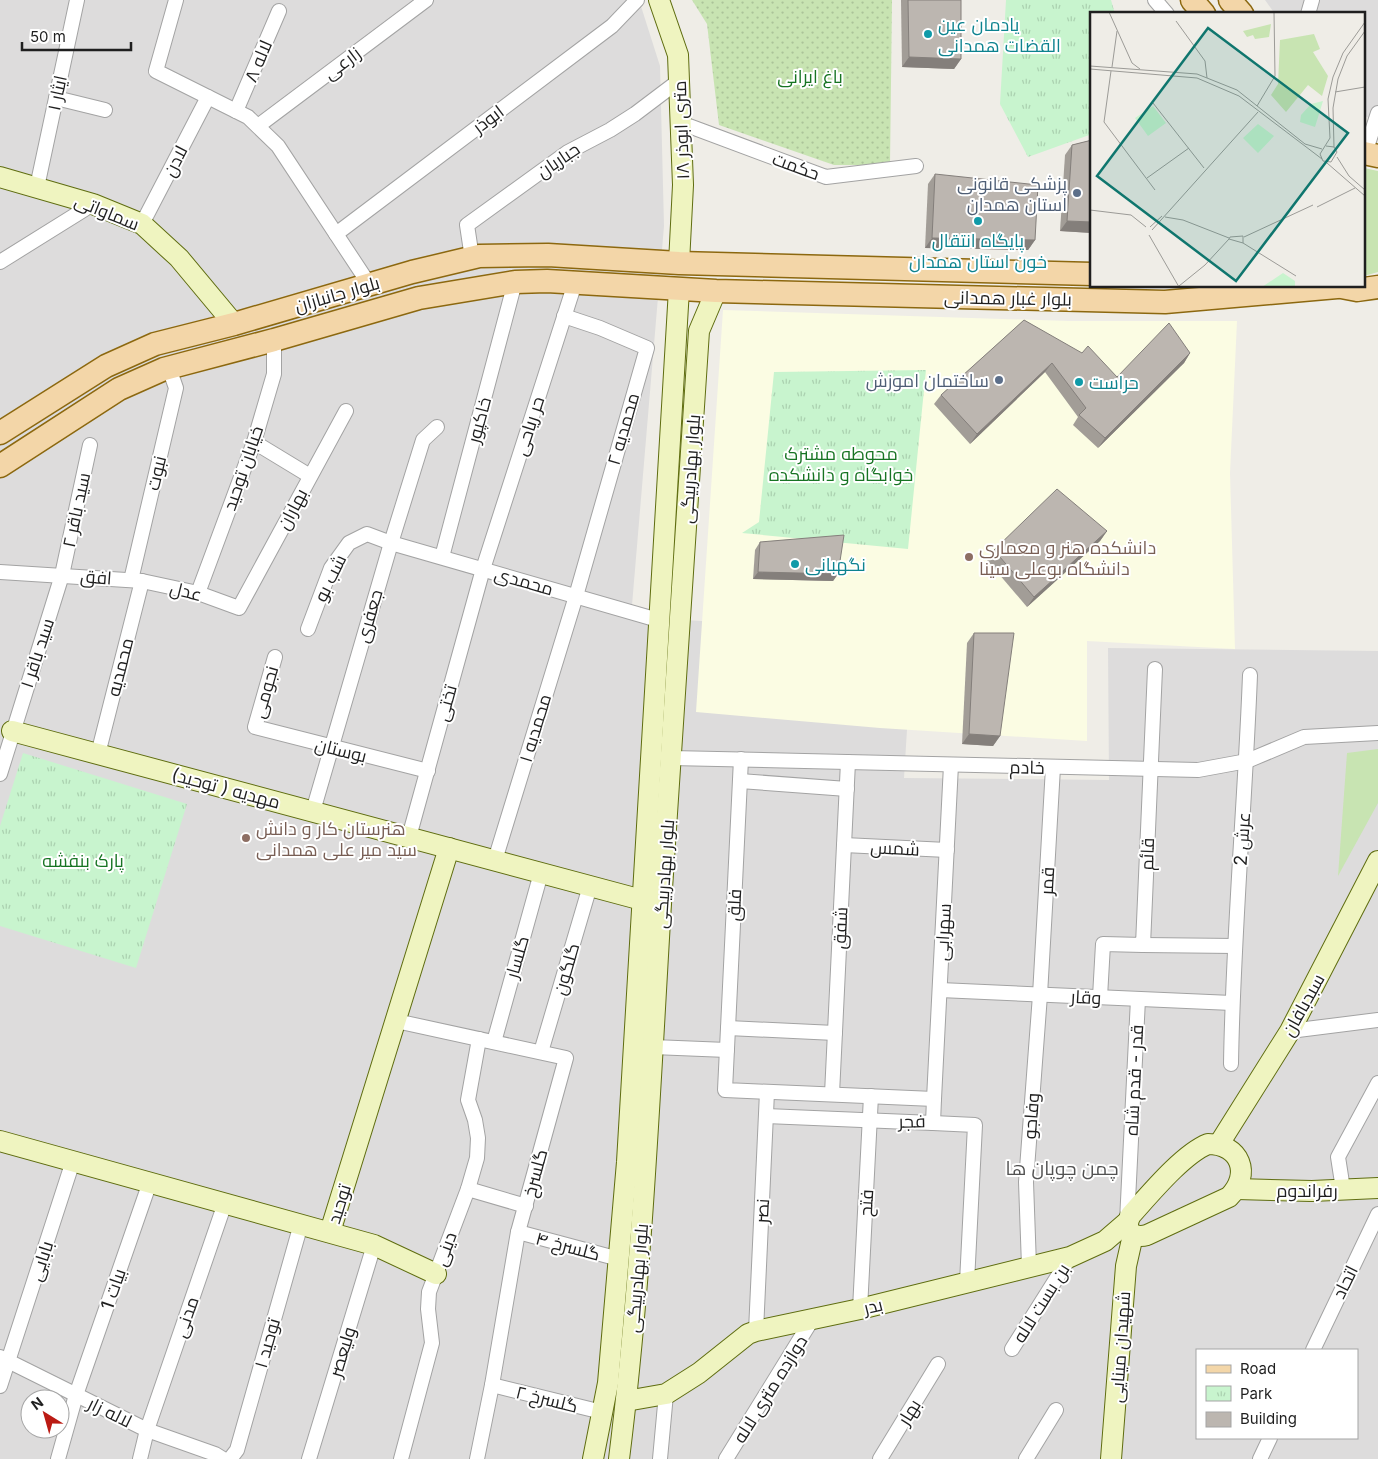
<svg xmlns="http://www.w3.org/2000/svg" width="1378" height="1459" font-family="Inter,Cairo,sans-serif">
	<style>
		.residential { fill: #dddcdc; fill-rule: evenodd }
		.education { fill: #fbfce3 }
		.grass { fill: #c8e4b2 }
		.park { fill: url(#park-tufts) }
		.garden { fill: url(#garden-dots) }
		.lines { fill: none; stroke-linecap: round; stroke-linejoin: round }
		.street-casing { stroke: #a3a3a3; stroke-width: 16 }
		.secondary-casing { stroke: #5f6d10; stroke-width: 22 }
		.primary-casing { stroke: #8c680f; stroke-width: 25 }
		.street { stroke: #fff; stroke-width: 14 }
		.secondary { stroke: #eff4c0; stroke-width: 20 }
		.primary { stroke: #f3d6a8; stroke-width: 22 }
		.wall { fill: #a29d97 }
		.shaded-wall { fill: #847f7b }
		.building { fill: #bcb6b0; stroke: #847f7b }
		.culture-dot { fill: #0f9aa8; stroke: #fff; stroke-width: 2 }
		.service-dot { fill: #5c6f8a; stroke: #fff; stroke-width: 2 }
		.education-dot { fill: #8d6e63; stroke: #fff; stroke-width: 2 }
		.labels { text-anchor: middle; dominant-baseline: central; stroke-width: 4; stroke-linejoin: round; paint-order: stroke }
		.culture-label { font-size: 18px; fill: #0d838f; stroke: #fff; text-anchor: start }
		.street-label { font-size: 18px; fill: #1f1f1f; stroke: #fff }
		.park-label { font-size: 18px; fill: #177423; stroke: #fff }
		.service-label { font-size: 18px; fill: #4e5e75; stroke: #fff; text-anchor: end }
		.education-label { font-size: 18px; fill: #785e54; stroke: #fff; text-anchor: start }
		.neighbourhood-label { font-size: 19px; fill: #525252; stroke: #fff }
		.inset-road { fill: none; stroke: #9c9b97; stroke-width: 1 }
		.view { fill: #0f766e; fill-opacity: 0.15; stroke: #0f766e; stroke-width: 2.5 }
		.inset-edge { fill: none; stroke: #1f1f1f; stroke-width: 2.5 }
	</style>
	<defs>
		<pattern id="park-tufts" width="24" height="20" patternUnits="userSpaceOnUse" patternTransform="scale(1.25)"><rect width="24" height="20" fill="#c8f4ce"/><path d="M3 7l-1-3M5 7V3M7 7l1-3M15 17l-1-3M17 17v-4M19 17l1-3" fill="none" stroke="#abd1b0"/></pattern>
		<pattern id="garden-dots" width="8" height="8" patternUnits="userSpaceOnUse" patternTransform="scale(1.25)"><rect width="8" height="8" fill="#c8e4b2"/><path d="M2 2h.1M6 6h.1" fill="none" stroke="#abc399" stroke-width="1.8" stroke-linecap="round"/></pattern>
	</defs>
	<rect width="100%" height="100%" fill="#efede7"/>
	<g class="residential">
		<path d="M0 0H639L660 66 664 226 631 617 913 633 904 778 1109 780 1108 648 1378 651V1459H0ZM1197 1350H1357V1438H1197ZM30 1399H60V1429H30Z"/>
		<polygon points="1265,0 1378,0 1378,121 1377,124 1364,115 1364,14 1275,14"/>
	</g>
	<polygon class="education" points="723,310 1069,321 1237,321 1230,473 1235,649 1087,641 1087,741 880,728 696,712"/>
	<g class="grass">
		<polygon points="1364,168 1378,171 1378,272 1364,276"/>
		<polygon points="1378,749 1378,803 1338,876 1347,753"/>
	</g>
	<g class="park">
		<polygon points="1006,0 1111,0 1115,14 1092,14 1092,134 1028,157 1000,104"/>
		<polygon points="926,370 908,549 742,533 759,522 774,372"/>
		<polygon points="23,753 187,804 136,968 0,926 0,826"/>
	</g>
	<polygon class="garden" points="692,0 892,0 890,165 834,165 719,125 707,24"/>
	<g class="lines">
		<defs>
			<g id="street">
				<polyline points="176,0 156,71 248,117 278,146 369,284"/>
				<polyline points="1155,0 1167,14"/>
				<polyline points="1308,14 1312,0"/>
				<polyline points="56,98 105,110"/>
				<polyline points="236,111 279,11"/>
				<polyline points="681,123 826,177 916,166"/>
				<polyline points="258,126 426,0"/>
				<polyline points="1365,153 1378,113"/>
				<polyline points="37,187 77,0"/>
				<polyline points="142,224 208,97"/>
				<polyline points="336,234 612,26 637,0"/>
				<polyline points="472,258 467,225 568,152 610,130 635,114 680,80"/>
				<polyline points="0,262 93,204"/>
				<polyline points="254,442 310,476"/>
				<polyline points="442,557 515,282"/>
				<polyline points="0,572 142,581 198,593 239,608 346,411"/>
				<polyline points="131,580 176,388 169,368"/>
				<polyline points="198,593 254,442 274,374 274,340"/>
				<polyline points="308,629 331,568 349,543 367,534 391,543 658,620"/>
				<polyline points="275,657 255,727 428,771"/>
				<polyline points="98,754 142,581"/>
				<polyline points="671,758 1198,770 1247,761 1304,737 1378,733"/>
				<polyline points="741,759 725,1090 934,1099 933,1123 766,1116"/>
				<polyline points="0,774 62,575 90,445"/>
				<polyline points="740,781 847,789"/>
				<polyline points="313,811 391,543 423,440 437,427"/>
				<polyline points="409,837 483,569 575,283"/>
				<polyline points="844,845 947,850"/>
				<polyline points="495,860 576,596 647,348 600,328 564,316"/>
				<polyline points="1143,945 1235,946"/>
				<polyline points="940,990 1232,1003"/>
				<polyline points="1100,997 1103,944 1143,945 1155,669"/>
				<polyline points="396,1021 566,1058 518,1232 492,1385 477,1459"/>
				<polyline points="728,1028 835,1033"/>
				<polyline points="1290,1031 1378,1020"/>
				<polyline points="494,1042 541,873"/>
				<polyline points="653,1047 727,1050"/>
				<polyline points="541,1052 590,886"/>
				<path d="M1231 1064C1233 934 1245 805 1250 675"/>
				<polyline points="832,1094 848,762"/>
				<polyline points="934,1099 951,765"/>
				<polyline points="933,1123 975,1125 967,1282"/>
				<polyline points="468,1189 526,1206"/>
				<polyline points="1343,1189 1338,1157 1378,1083"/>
				<polyline points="1127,1221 1138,999"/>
				<polyline points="518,1232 619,1259"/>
				<polyline points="1029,1266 1026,1182 1040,995 1053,767"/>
				<polyline points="860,1309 871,1096"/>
				<polyline points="756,1331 767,1092"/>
				<polyline points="1012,1349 1070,1257"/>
				<polyline points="1313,1350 1378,1214"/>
				<polyline points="0,1357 147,1430 215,1454 223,1459"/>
				<polyline points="492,1385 602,1412"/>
				<polyline points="0,1386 73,1161"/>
				<polyline points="58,1459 76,1395 150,1182"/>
				<polyline points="140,1459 147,1430 225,1203"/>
				<polyline points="230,1459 237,1450 301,1224"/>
				<polyline points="309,1459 374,1245"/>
				<polyline points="401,1459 432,1343 428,1309 429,1292 468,1189 477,1158 478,1138 475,1120 468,1100 479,1039"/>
				<polyline points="660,1459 666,1394"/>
				<polyline points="726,1459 813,1318"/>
				<polyline points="880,1459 938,1364"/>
				<polyline points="1026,1459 1056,1410"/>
				<polyline points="1260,1459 1270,1438"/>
			</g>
			<g id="secondary">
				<polyline points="659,0 678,55 683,185 679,263"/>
				<polyline points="0,177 93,204 142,224 179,258 234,324"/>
				<polyline points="12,731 642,900 655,900"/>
				<polyline points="0,1141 374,1245 436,1274"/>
				<path d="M1208 1144C1240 1144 1252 1174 1229 1197L1147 1235C1132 1239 1123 1229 1131 1215 1150 1194 1183 1154 1208 1144Z"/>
				<polyline points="1219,1144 1290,1031 1378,861"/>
				<polyline points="1237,1189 1312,1191 1378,1188"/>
				<polyline points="330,1232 449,848"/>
				<polyline points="626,1401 666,1394 699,1373 748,1334 756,1331 860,1309 1070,1257 1105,1241 1127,1222"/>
				<polyline points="593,1459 608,1383 627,1162 679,289"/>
				<path d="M619 1459C642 1275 650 1089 661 904 673 713 687 522 699 331L716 291"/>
				<polyline points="1111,1459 1126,1266 1133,1235"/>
			</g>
			<g id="primary">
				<polyline points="1192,0 1204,14"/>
				<polyline points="1230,0 1242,14"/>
				<polyline points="1364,153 1378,156"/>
				<polyline points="1336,286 1357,290 1378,287"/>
				<polyline points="0,433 106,366 155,344 234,324 412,272 479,256 548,255 679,263 1092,274"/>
				<polyline points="0,466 119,389 164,369 274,340 419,298 515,282 547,281 716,291 1165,302 1337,287"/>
			</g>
		</defs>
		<use href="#street" class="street-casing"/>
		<use href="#secondary" class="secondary-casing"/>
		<use href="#primary" class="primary-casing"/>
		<use href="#street" class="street"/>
		<use href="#secondary" class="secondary"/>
		<use href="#primary" class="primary"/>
	</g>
	<g class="wall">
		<polygon points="901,0 961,0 961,59 954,69 902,67"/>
		<polygon points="1092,140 1092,233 1060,231 1065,155 1072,145"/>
		<polygon points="935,174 1035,240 1028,250 925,248 928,184"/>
		<polygon points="1024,320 1117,377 1190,353 1184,363 1098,448 1073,425 1078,417 1045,372 970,444 934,404 941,395"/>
		<polygon points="1107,531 1100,541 1027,607 987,560 994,550"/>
		<polygon points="760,542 838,574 833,581 753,579 755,550"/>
		<polygon points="974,633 1000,736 993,746 962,744 967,643"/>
	</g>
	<g class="shaded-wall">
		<polygon points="909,57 961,59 954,69 902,67"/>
		<polygon points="1067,221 1092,222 1092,233 1060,231"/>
		<polygon points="932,238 1035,240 1028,250 925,248"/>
		<polygon points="1190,353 1184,363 1098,448 1105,438"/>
		<polygon points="1052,363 1045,372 970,444 977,434"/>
		<polygon points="1107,531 1100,541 1027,607 1034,597"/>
		<polygon points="758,572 838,574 833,581 753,579"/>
		<polygon points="969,734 1000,736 993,746 962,744"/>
	</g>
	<g class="building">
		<polygon points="908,0 961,0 961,59 909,57"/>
		<polygon points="1092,140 1092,222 1067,221 1072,145"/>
		<polygon points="935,174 1038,185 1035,240 932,238"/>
		<polygon points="1024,320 1082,353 1088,346 1117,377 1169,323 1190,353 1105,438 1079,415 1086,408 1052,363 977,434 941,395"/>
		<polygon points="1057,489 1107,531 1034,597 994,550"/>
		<polygon points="844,535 838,574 758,572 760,542"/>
		<polygon points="974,633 1014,633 1000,736 969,734"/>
	</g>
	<g class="culture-dot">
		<circle cx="928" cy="34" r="5"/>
		<circle cx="978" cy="221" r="5"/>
		<circle cx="1079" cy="382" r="5"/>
		<circle cx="795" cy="564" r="5"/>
	</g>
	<g class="service-dot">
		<circle cx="1077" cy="193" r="5"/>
		<circle cx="999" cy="380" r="5"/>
	</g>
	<g class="education-dot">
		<circle cx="969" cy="557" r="5"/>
		<circle cx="246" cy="838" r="5"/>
	</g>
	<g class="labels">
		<g class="culture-label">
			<text x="938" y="24">یادمان عین<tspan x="938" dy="21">القضات همدانی</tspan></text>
			<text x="978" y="240" text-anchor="middle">پایگاه انتقال<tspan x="978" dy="21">خون استان همدان</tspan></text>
			<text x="1089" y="382">حراست</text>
			<text x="805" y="564">نگهبانی</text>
		</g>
		<g class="street-label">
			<text transform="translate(258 61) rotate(-67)">لاله ۸</text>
			<text transform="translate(342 63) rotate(-37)">زارعی</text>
			<text transform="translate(57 93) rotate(-78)">ایثار ۱</text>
			<text transform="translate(488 119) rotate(-37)">ابوذر</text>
			<text transform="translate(681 130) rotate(-92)">۱۸ متری ابوذر</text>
			<text transform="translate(558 160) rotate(-34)">جباریان</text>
			<text transform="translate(175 161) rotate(-63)">لادن</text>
			<text transform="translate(796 166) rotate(20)">حکمت</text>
			<text transform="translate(107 212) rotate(22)">سماواتی</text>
			<text transform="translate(337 294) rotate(-16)">بلوار جانبازان</text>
			<text transform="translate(1008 298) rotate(1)">بلوار غبار همدانی</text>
			<text transform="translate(479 420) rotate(-75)">خاکپور</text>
			<text transform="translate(529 426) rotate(-72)">حر ریاحی</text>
			<text transform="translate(623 429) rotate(-74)">محمدیه ۲</text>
			<text transform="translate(243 468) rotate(-71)">خیابان توحید</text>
			<text transform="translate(690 469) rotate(-86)">بلوار بهادربیگی</text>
			<text transform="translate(156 473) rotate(-77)">نبوت</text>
			<text transform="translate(292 509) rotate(-62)">بهاران</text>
			<text transform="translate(76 510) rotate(-78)">سید باقر ۲</text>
			<text transform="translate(96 577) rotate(4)">افق</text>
			<text transform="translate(330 578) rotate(-64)">شب بو</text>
			<text transform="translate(524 581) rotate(16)">محمدی</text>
			<text transform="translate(186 591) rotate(14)">عدل</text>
			<text transform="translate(369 616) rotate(-74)">جعفری</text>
			<text transform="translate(37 653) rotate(-72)">سید باقر ۱</text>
			<text transform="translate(120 667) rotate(-76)">محمدیه</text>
			<text transform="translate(265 692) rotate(-74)">نجومی</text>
			<text transform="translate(446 703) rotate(-75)">تختی</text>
			<text transform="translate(535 728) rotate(-73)">محمدیه ۱</text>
			<text transform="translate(341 750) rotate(14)">بوستان</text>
			<text transform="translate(1027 767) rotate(1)">خادم</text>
			<text transform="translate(226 788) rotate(15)">مهدیه ( توحید)</text>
			<text transform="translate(1242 839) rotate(-86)">عرش 2</text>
			<text transform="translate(895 848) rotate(3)">شمس</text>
			<text transform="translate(1147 854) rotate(-88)">قائم</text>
			<text transform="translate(664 874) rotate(-86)">بلوار بهادربیگی</text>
			<text transform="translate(1047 881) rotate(-87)">قمر</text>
			<text transform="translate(734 905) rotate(-87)">فلق</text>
			<text transform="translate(840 928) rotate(-87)">شفق</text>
			<text transform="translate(943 932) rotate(-87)">سهرابی</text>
			<text transform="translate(517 957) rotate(-74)">گلسار</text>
			<text transform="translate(566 969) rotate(-74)">گلگون</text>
			<text transform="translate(1086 997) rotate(3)">وقار</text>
			<text transform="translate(1303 1005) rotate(-61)">سبدبافان</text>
			<text transform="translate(1134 1080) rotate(-87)">قدر - قدم شاه</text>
			<text transform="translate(1031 1116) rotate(-86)">وفاجو</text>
			<text transform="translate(912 1121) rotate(-1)">فجر</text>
			<text transform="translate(535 1173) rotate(-75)">گلسرخ</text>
			<text x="1307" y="1190">رفراندوم</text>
			<text transform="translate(866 1203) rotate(-87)">فتح</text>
			<text transform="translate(339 1204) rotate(-73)">توحید</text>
			<text transform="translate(762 1211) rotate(-87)">نصر</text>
			<text transform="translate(568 1246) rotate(15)">گلسرخ ۴</text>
			<text transform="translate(445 1249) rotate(-70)">دینی</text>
			<text transform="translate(41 1261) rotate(-72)">بابایی</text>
			<text transform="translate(637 1278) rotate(-85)">بلوار بهادربیگی</text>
			<text transform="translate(1345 1282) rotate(-64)">اتحاد</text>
			<text transform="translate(113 1289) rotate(-71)">بیات 1</text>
			<text transform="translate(1041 1303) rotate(-58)">بن بست لاله</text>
			<text transform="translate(873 1306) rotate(-14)">بدر</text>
			<text transform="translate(186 1317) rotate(-71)">مدنی</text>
			<text transform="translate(267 1343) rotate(-74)">توحید ۱</text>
			<text transform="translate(1120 1347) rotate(-86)">شهیدان مینایی</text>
			<text transform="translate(342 1352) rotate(-73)">ولیعصر</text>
			<text transform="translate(770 1389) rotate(-58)">دوازده متری لاله</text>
			<text transform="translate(547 1399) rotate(14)">گلسرخ ۲</text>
			<text transform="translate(110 1412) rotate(26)">لاله زار</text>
			<text transform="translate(909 1412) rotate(-58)">بهار</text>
		</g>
		<g class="park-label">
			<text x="810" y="76">باغ ایرانی</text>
			<text x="841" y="453">محوطه مشترک<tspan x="841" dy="21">خوابگاه و دانشکده</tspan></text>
			<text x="83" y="860">پارک بنفشه</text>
		</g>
		<g class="service-label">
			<text x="1067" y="183">پزشکی قانونی<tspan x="1067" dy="21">استان همدان</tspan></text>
			<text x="989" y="380">ساختمان اموزش</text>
		</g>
		<g class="education-label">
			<text x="979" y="547">دانشکده هنر و معماری<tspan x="979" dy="21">دانشگاه بوعلی سینا</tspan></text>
			<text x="256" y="828">هنرستان کار و دانش<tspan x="256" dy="21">سید میر علی همدانی</tspan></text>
		</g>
		<g class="neighbourhood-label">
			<text x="1062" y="1168">چمن چوپان ها</text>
		</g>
	</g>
	<g transform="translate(1090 12)">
		<rect width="275" height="275" fill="#efede7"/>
		<path d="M181 12 179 25 165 27 163 23 157 25 153 19Z" fill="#c8e4b2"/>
		<path d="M233 89 225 115 210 110 211 103 221 92ZM63 94 76 111 58 124 45 106ZM168 112 184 124 168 141 153 126ZM193 261 205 269V275H172Z" fill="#c8f4ce"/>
		<path d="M224 22 230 37 223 40 238 64 232 84 218 73 196 100 181 83 188 72 190 28Z" fill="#c8e4b2"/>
		<path class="inset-road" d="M19 0 42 51 50 57M86 9 115 49 117 66M0 54 107 62 147 78 215 132 232 137M22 55 27 19M0 57 107 66 149 84 232 147M21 59 14 110 65 178M245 80 275 75M63 91 114 156M167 94 185 64 184 0M236 134 244 135 247 140 241 150 233 149 230 142 240 126 238 87 243 65 253 41 275 10M244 135 243 96 248 67 257 44 275 19M247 145 259 164 275 178M237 151 275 184M57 166 99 136M227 195 265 176M0 198 41 203 56 215M75 205 93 208 139 226M60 215 72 204M62 218 168 100M59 223 89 275M153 224V231L139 227 140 225ZM154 225 223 193M153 231 206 264M89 274 115 253 139 227"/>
		<path class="view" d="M118 16 258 121 146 269 7 164Z"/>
		<rect width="275" height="275" class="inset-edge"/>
	</g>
	<rect x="1196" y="1349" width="162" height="90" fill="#ffffff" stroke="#a5a5a5"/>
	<rect x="1206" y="1365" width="25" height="8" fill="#f3d6a8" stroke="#a5a5a5"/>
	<text x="1240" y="1374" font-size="15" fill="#1f1f1f">Road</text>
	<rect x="1206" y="1386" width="25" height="15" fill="url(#park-tufts)" stroke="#a5a5a5"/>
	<text x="1240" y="1399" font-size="15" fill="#1f1f1f">Park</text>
	<rect x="1206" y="1412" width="25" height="15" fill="#bcb6b0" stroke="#a5a5a5"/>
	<text x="1240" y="1424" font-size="15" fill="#1f1f1f">Building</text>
	<g transform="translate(45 1414) rotate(323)"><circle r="24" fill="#ffffff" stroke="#a5a5a5"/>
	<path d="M0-4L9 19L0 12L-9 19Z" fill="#bb1b14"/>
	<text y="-8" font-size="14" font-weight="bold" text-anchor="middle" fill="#1f1f1f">N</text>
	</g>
	<path d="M22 42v8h109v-8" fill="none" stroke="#1f1f1f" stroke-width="2.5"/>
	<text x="30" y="42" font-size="15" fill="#1f1f1f" stroke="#ffffff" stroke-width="4" paint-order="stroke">50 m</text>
</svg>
